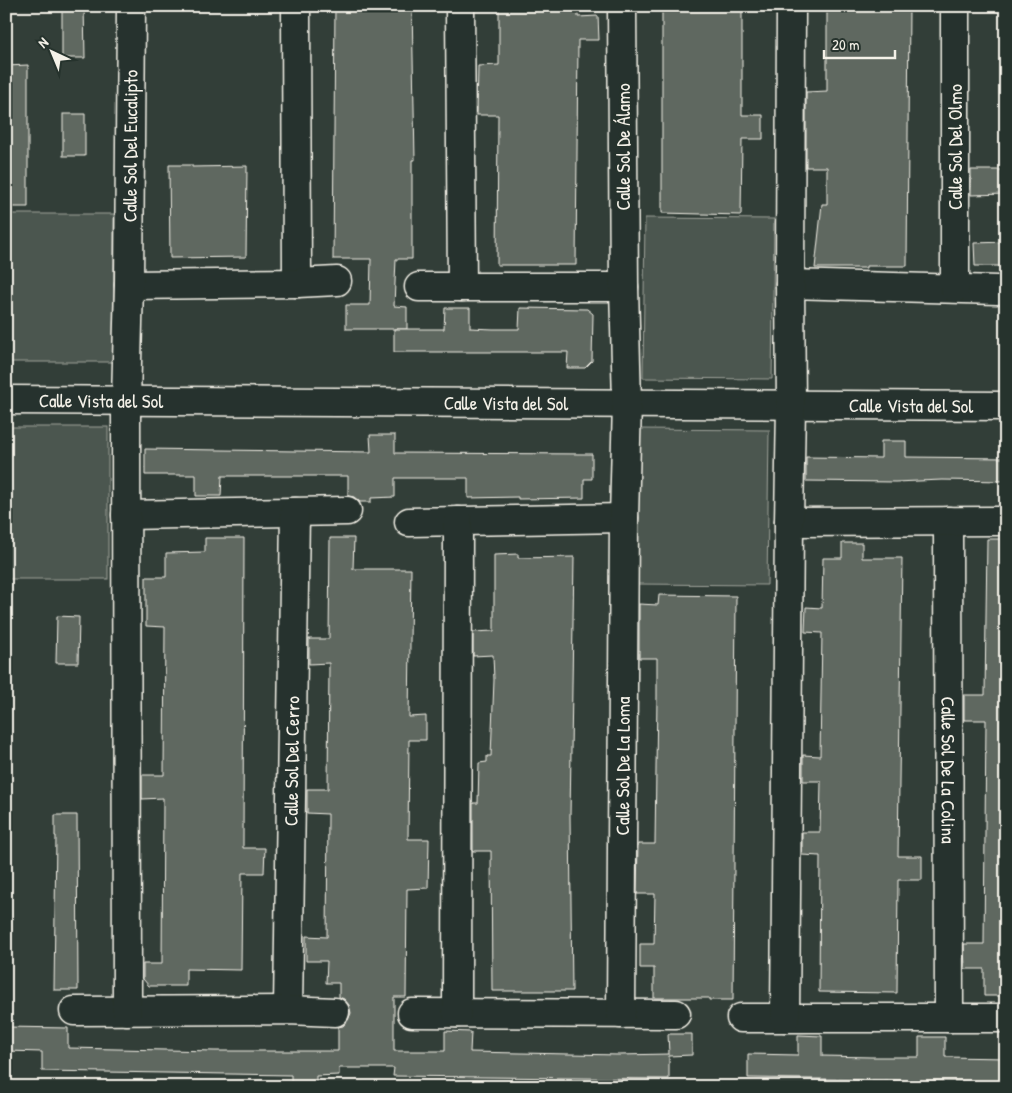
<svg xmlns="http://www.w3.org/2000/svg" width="1012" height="1093" font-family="'Patrick Hand',sans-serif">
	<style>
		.green { fill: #4c564f; stroke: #a0a49c }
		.building { fill: #5f6861; stroke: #f4f1e8 }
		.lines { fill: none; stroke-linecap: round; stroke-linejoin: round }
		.minor-casing { stroke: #f4f1e8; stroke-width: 31 }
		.minor { stroke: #26332d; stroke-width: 28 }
		.labels { text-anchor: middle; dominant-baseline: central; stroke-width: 4.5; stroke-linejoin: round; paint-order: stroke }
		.street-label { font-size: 19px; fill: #f4f1e8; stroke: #26332d }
	</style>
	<rect width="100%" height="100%" fill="#323e38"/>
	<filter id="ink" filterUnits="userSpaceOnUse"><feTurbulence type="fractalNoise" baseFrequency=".02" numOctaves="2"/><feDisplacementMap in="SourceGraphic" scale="10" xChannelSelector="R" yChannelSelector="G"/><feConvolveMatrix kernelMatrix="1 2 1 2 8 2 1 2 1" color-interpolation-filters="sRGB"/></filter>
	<g filter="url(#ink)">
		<g class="green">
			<polygon points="6,214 114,214 113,362 6,362"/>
			<polygon points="645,218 774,219 772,379 643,378"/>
			<rect x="6" y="427" width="102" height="152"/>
			<polygon points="637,429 769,430 767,585 636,584"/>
		</g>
		<g class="building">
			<polygon points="62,6 84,6 85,58 62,58"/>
			<polygon points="335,6 412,6 415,160 412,160 412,259 396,259 394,306 407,307 407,329 346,329 346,305 370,305 371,259 333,259"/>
			<polygon points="499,6 578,6 578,17 598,16 599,40 578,40 576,265 497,265 498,115 477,115 478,66 499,65"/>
			<polygon points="662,6 742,6 742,115 763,115 763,139 742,139 741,215 662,213"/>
			<polygon points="827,6 909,6 907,266 866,266 866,268 815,268 822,204 827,204 827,167 806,167 806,92 827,91"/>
			<polygon points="28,65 28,207 6,207 6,66"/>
			<rect x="63" y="114" width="22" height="42"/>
			<polygon points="169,165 192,165 192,167 247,166 246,257 170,258"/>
			<polygon points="971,170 1006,170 1006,194 971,195"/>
			<polygon points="1006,242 1006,266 975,266 974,243"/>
			<polygon points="445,308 470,308 470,328 493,329 519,329 520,308 587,309 593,314 592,361 585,368 567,368 568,352 394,352 394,329 444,329"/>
			<polygon points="370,435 395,435 395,453 592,454 592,479 584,479 584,498 518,499 518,497 468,498 468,478 395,478 395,497 371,498 371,502 360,502 354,497 348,496 348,476 222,476 221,496 196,496 196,475 145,475 145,449 371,452"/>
			<polygon points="881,441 906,441 906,457 1006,458 1006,481 942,480 895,482 806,481 806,457 881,458"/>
			<polygon points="205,538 244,538 243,848 265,848 264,873 242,873 241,970 186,969 186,986 149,986 143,979 143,964 162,964 163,798 142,799 142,775 164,775 165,627 146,626 146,577 166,577 166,553 205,552"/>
			<polygon points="330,538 354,538 353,569 411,569 409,717 426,716 426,740 409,740 408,839 429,839 428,888 407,889 406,997 394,997 394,1051 445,1051 445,1031 471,1032 470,1052 619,1055 669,1054 668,1034 692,1034 692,1055 669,1056 669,1079 393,1076 394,1068 339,1068 339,1075 316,1076 316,1087 291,1087 291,1075 42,1071 42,1052 6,1051 6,1027 68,1028 68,1048 215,1051 338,1051 338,1027 343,1026 348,1020 351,1013 349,1005 344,999 339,997 339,983 326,983 327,961 306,961 306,936 327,937 328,814 307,813 307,789 328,789 329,663 309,664 309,639 329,639"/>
			<polygon points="987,539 1006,539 1006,996 984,996 984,969 965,969 964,944 984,944 986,720 964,720 964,695 985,695"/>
			<polygon points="842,543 862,543 862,558 902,558 898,856 922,856 922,880 898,880 897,993 819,992 820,856 802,855 802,832 820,832 821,781 803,781 803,755 820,756 822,633 805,632 806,607 822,608 823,558 842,558"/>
			<polygon points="518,554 518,558 574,557 570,816 572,991 492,991 491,851 473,851 473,803 478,803 479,763 487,762 487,756 491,756 494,680 493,655 473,656 473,632 494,631 494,555"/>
			<polygon points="659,595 736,596 733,1000 709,1000 709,998 654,998 654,968 640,968 640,944 654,944 655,894 637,894 638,844 655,844 657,696 657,658 639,658 639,604 658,605"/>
			<polygon points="57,616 79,617 78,663 56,663"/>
			<polygon points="55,815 77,815 78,990 54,990 56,836 55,836"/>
			<polygon points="798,1035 822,1036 822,1056 871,1057 919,1057 919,1037 945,1037 945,1057 1006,1058 1006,1082 748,1078 748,1054 798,1055"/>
		</g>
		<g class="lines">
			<defs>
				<g id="minor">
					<polyline points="296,6 297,283"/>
					<polyline points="460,6 462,287"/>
					<polyline points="790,284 997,290"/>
					<polyline points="129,285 297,283 337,281"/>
					<polyline points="419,287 624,287"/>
					<polyline points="955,288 955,6"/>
					<path id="s1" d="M6 400 1006 406"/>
					<polyline points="126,515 347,511"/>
					<path id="s2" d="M948 521 949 1018"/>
					<polyline points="409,522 624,518"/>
					<polyline points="789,522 998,521"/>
					<path id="s3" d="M288 1010 295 512"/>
					<polyline points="74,1011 288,1010 335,1012"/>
					<path id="s4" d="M127 1011 126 400 129 285 131 6"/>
					<polyline points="412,1013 676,1014"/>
					<polyline points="457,1013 458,521"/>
					<path id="s5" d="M621 1014 624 518 627 403 624 287 622 6"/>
					<polyline points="741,1018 1001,1018"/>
					<polyline points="785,1018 789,522 791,406 790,284 791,6"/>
				</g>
			</defs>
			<use href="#minor" class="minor-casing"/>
			<use href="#minor" class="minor"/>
		</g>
	</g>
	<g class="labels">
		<g class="street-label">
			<text stroke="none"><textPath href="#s4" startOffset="865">Calle Sol Del Eucalipto</textPath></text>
			<text transform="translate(623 147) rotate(-90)">Calle Sol De Álamo</text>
			<text transform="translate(955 147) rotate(-90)">Calle Sol Del Olmo</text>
			<text stroke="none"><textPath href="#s1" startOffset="95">Calle Vista del Sol</textPath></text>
			<text stroke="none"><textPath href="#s1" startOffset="500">Calle Vista del Sol</textPath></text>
			<text stroke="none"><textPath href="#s1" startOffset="905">Calle Vista del Sol</textPath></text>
			<text stroke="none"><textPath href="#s3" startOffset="249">Calle Sol Del Cerro</textPath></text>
			<text stroke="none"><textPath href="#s5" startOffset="248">Calle Sol De La Loma</textPath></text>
			<text stroke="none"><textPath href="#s2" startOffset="249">Calle Sol De La Colina</textPath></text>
		</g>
	</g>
	<rect width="1012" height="1093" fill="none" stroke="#26332d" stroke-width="25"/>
	<rect x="12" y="12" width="987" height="1068" fill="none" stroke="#f4f1e8" stroke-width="2" filter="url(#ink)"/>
	<g transform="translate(52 52) rotate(316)" stroke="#26332d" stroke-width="4" paint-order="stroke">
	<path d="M0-4L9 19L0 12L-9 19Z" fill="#f4f1e8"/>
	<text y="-8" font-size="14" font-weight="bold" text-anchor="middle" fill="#f4f1e8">N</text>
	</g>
	<path d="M824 50v8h71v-8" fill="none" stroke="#f4f1e8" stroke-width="2.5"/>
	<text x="832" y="50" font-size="15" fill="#f4f1e8" stroke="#26332d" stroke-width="4" paint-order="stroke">20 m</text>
</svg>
